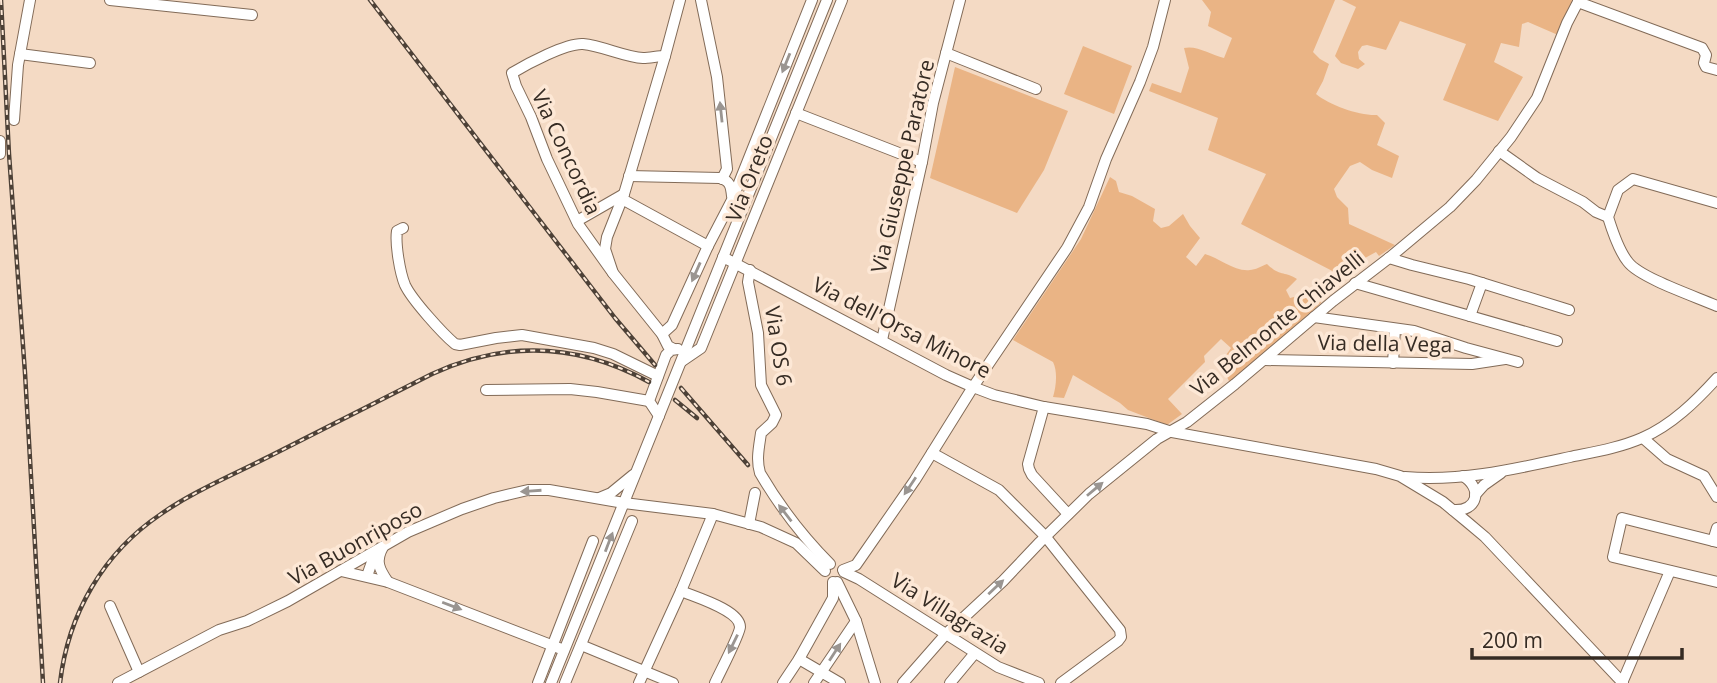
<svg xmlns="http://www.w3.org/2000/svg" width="1717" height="683" font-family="'Open Sans',sans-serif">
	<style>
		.green { fill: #eab485 }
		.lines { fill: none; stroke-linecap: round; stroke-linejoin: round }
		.minor-casing { stroke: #826b58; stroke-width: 12 }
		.minor { stroke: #fff; stroke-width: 10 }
		.rail-casing { stroke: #4d4137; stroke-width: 4.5 }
		.rail { stroke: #fde8d6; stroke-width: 2; stroke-dasharray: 5; stroke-linecap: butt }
		.oneway { fill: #9a9591 }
		.labels { text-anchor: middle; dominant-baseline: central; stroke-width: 7; stroke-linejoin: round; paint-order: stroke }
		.street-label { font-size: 21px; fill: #352b23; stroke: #fde8d6 }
	</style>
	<rect width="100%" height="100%" fill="#f4dac4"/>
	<g class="green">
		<path d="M1202 0H1335L1313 52 1320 59 1329 64 1323 81 1316 94C1329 105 1360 116 1377 115L1385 123 1377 145 1399 156 1392 178 1372 170 1360 162 1350 166 1334 189 1337 197 1348 208 1349 224 1395 245 1379 256 1376 252 1354 264 1352 268 1355 273 1348 279 1241 224 1266 174 1208 150 1218 118 1149 91 1152 83 1181 93 1189 68 1184 48C1197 45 1211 55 1224 58L1232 38 1208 26 1211 12Z"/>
		<polygon points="1342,0 1571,0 1573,1 1558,35 1528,22 1522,24 1519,47 1501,43 1494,62 1523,77 1498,121 1443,100 1466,44 1400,21 1386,50 1367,45 1362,46 1358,52 1359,59 1365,64 1358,69 1341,63 1335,56 1356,7"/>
		<polygon points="1083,46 1132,66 1114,114 1064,94"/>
		<polygon points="955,67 1068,111 1044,170 1017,213 930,178"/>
		<path d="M1110 177 1116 181 1119 192 1132 196 1155 209 1153 221 1161 228 1169 226 1183 214 1190 226 1200 238 1186 257 1196 266 1205 254C1219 258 1235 272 1250 270 1255 270 1262 266 1267 264 1280 277 1285 271 1297 279L1286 290 1290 298 1302 295 1313 287 1321 303 1269 350 1230 383 1227 377 1233 370 1231 362 1226 355 1231 348 1221 339 1204 356 1205 362 1168 399 1182 414 1167 425 1128 410 1120 403 1073 375 1064 398 1053 397C1056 387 1058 372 1053 362L1013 340 1081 239Z"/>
	</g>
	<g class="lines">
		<defs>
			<g id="minor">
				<polyline points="110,0 252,15"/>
				<polyline points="701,0 717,77 727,169 722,179"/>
				<polyline points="1578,2 1702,48 1706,55 1704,63 1706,67 1717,70"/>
				<polyline points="946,53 1036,89"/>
				<polyline points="20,54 90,63"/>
				<polyline points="796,113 922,162"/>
				<polyline points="14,120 18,65 30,0"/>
				<polyline points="0,141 0,154"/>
				<polyline points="1499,151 1537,178 1583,202 1596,212 1608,217"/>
				<path d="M629 176 720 178C730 181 731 186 732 196"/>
				<polyline points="622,199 708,246"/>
				<path d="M1717 203 1633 179 1618 190 1608 217C1612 230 1619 251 1628 262 1640 278 1697 297 1717 306"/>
				<polyline points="577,221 624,194"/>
				<path d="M403 228 397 231C395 244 400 273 405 285 412 300 443 334 455 344L460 345 496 338 522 335 594 348 613 354 658 376"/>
				<polyline points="723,257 946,375 973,387 994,395 1044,407 1147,424 1172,432 1376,469 1400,476 1443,502 1466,521 1485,537 1623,683"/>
				<polyline points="1389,258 1412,265 1469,279 1569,310"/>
				<path d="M750 270 748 282 758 333 761 385 776 415 772 423 761 433C759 447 756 460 760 473 780 507 802 536 830 564"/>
				<path d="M613 273 578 224 547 159 531 117 516 86 512 73C527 64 566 43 583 44 603 46 625 57 643 58 650 58 658 56 665 56"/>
				<polyline points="1355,283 1557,341"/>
				<polyline points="1470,316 1482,283"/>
				<polyline points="1314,317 1414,331 1466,348 1518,362"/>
				<polyline points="662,334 672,325 708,246 733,198 812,0"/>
				<polyline points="882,340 922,162 933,103 960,0"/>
				<polyline points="674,349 668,346 662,334 613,273 605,249 607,237 624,194 665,56 680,0"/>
				<polyline points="1264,360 1472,364 1505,359"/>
				<polyline points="682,361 701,348 842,0"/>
				<polyline points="1393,363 1395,329"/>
				<polyline points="486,390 570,389 597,392 649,401"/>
				<polyline points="1044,407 1028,464 1029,469 1032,475 1068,514"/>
				<polyline points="659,416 649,401 666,355 671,350 678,349"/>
				<polyline points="1643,438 1667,459 1704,476 1717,497"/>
				<polyline points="932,453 999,490 1045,536 1120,630 1121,637 1118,641 1061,683"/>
				<path d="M1405 477C1460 482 1515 469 1570 457 1594 452 1619 448 1642 438 1672 425 1696 401 1717 378"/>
				<polyline points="1475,495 1484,485 1501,473"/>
				<polyline points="599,498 611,493 633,475"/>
				<path d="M1453 510C1478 512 1483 488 1463 476"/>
				<polyline points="749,524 755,493"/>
				<polyline points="1713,541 1717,528"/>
				<polyline points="1717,542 1622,518 1613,557 1717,582"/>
				<path d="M383 547C375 561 379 569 388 582"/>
				<polyline points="843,570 856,565 915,480 973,387 1067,248 1089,207 1106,159 1140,82 1153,47 1165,0"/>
				<polyline points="341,571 388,582 564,650"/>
				<polyline points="844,572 859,579 998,667 1039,683"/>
				<polyline points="367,576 373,559 378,551"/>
				<polyline points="837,582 856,621 875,683"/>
				<path d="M681 591C695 597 740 610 740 627 740 634 719 674 715 683"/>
				<polyline points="110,606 139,672"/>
				<polyline points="581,645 673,683"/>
				<polyline points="799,659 840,683"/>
				<polyline points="118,683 219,630 247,621 288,601 408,532 462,509 494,498 528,490 549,490 624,503 713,514 761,527 796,543 825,571"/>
				<polyline points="538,683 593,541"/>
				<polyline points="551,683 827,0"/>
				<polyline points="565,683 632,521"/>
				<polyline points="639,683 681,591 713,514"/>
				<polyline points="783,683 799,659 833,598 833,582"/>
				<polyline points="814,683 856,621"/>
				<polyline points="903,683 946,634 1003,581 1040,542 1089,494 1157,439 1187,422 1235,384 1333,301 1389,258 1450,207 1476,180 1511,137 1537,98 1567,23 1579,0"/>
				<polyline points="950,683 975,653"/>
				<polyline points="1622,683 1670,571"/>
			</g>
		</defs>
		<use href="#minor" class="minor-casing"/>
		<use href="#minor" class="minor"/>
		<defs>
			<g id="rail">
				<polyline points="1,0 9,154 25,373 43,683"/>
				<polyline points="370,0 615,318 655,365"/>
				<polyline points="681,388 748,465"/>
				<polyline points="675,400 697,418"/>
				<path d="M60 683C68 614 103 553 161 514 194 491 233 475 270 456 324 429 378 401 432 374 506 340 578 343 649 382"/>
			</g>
		</defs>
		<use href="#rail" class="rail-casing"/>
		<use href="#rail" class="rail"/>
	</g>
	<defs><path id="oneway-solid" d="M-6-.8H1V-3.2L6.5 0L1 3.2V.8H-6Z" transform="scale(1.75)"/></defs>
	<g class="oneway">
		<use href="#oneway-solid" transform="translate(786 63) rotate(112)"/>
		<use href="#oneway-solid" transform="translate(721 112) rotate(-96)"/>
		<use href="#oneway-solid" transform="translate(696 272) rotate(114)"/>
		<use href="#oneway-solid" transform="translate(910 486) rotate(124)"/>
		<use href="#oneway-solid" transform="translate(1095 489) rotate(-40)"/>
		<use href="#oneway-solid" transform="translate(531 491) rotate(176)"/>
		<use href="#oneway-solid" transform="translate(785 513) rotate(-128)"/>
		<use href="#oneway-solid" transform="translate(609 542) rotate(-69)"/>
		<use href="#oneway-solid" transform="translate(996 587) rotate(-43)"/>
		<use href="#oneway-solid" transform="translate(452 606) rotate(21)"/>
		<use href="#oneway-solid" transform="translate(733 644) rotate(116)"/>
		<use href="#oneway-solid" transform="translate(835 652) rotate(-57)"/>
	</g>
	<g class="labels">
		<g class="street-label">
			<text transform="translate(567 152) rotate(65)">Via Concordia</text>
			<text transform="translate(902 166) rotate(-77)">Via Giuseppe Paratore</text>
			<text transform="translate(749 178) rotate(-68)">Via Oreto</text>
			<text transform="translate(1277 323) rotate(-39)">Via Belmonte Chiavelli</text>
			<text transform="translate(902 327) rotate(27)">Via dell'Orsa Minore</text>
			<text transform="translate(1385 343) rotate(1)">Via della Vega</text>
			<text transform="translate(779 346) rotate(81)">Via OS 6</text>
			<text transform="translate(355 543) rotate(-29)">Via Buonriposo</text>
			<text transform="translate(950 613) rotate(32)">Via Villagrazia</text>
		</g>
	</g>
	<path d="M1472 648v10h210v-10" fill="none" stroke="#352b23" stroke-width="3.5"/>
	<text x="1482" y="648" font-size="21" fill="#352b23" stroke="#fde8d6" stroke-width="5" paint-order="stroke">200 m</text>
</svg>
